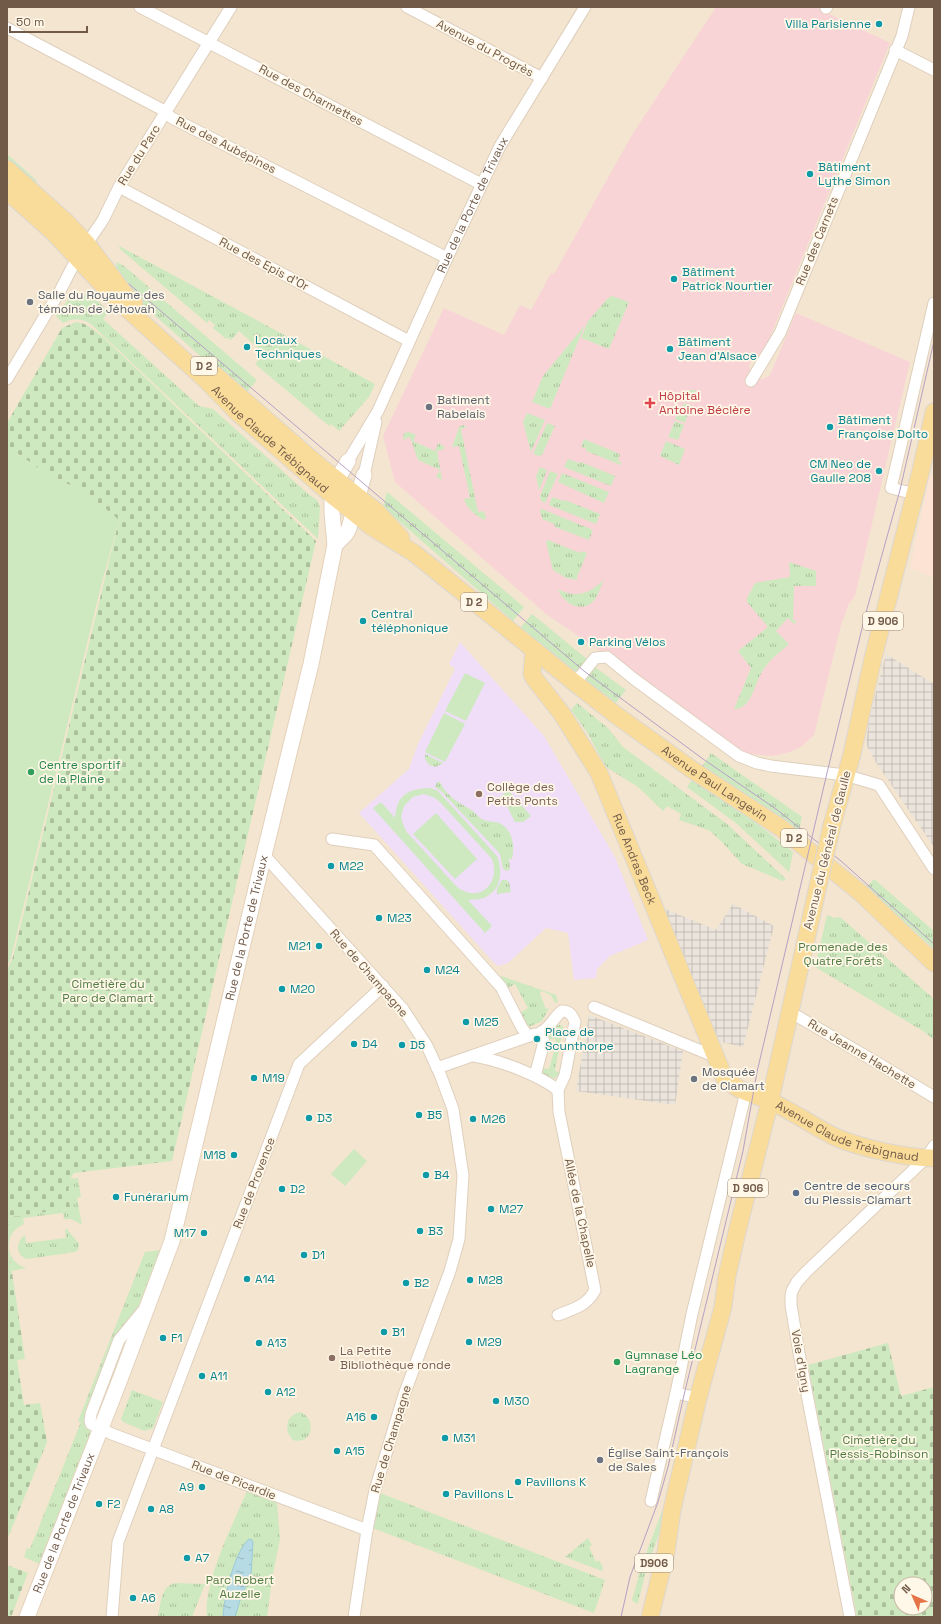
<svg xmlns="http://www.w3.org/2000/svg" width="941" height="1624" font-family="'Space Grotesk',sans-serif">
	<style>
		.residential { fill: #f3e5cf; fill-rule: evenodd }
		.commercial { fill: #fce3d4 }
		.industrial { fill: url(#industrial-grid) }
		.education { fill: #f0def8 }
		.medical { fill: #f9d4d6 }
		.grass { fill: url(#grass-tufts) }
		.cemetery { fill: url(#cemetery-stones); fill-rule: evenodd }
		.garden { fill: #cee9c0; fill-rule: evenodd }
		.water { fill: url(#water-ripples); stroke: #9ccad6 }
		.lines { fill: none; stroke-linecap: round; stroke-linejoin: round }
		.street-casing { stroke: #dfcfbd; stroke-width: 13 }
		.secondary-casing { stroke: #e4d1bb; stroke-width: 17 }
		.primary-casing { stroke: #ddd7d3; stroke-width: 19 }
		.street { stroke: #fff; stroke-width: 11 }
		.secondary { stroke: #fff; stroke-width: 15 }
		.primary { stroke: #fadc9a; stroke-width: 17 }
		.tram { stroke: #b6a0c4; stroke-width: 1 }
		.primary-bridge-casing { stroke: #ddd7d3; stroke-width: 19; stroke-linecap: butt }
		.primary-bridge { stroke: #fadc9a; stroke-width: 17 }
		.culture-dot { fill: #0f9aa8; stroke: #fff7e7; stroke-width: 1.5 }
		.worship-dot { fill: #6b7280; stroke: #fff7e7; stroke-width: 1.5 }
		.health-dot { fill: #e0444e; stroke: #fff7e7; stroke-width: 1.5 }
		.leisure-dot { fill: #2e9e5b; stroke: #fff7e7; stroke-width: 1.5 }
		.education-dot { fill: #8d6e63; stroke: #fff7e7; stroke-width: 1.5 }
		.service-dot { fill: #5c6f8a; stroke: #fff7e7; stroke-width: 1.5 }
		.labels { text-anchor: middle; dominant-baseline: central; stroke-width: 3.5; stroke-linejoin: round; paint-order: stroke }
		.shield { fill: #fff7e7; stroke: #9c8978; stroke-width: 1 }
		.shield-label { font-size: 11px; font-weight: bold; fill: #725a48 }
		.culture-label { font-size: 12px; fill: #0d838f; stroke: #fff7e7; text-anchor: start }
		.street-label { font-size: 12px; fill: #725a48; stroke: #fff7e7 }
		.worship-label { font-size: 12px; fill: #5b616d; stroke: #fff7e7; text-anchor: start }
		.health-label { font-size: 12px; fill: #be3a42; stroke: #fff7e7; text-anchor: start }
		.leisure-label { font-size: 12px; fill: #27864d; stroke: #fff7e7; text-anchor: start }
		.education-label { font-size: 12px; fill: #785e54; stroke: #fff7e7; text-anchor: start }
		.park-label { font-size: 12px; fill: #517d43; stroke: #fff7e7 }
		.service-label { font-size: 12px; fill: #4e5e75; stroke: #fff7e7; text-anchor: start }
	</style>
	<defs>
		<pattern id="industrial-grid" width="8" height="8" patternUnits="userSpaceOnUse"><rect width="8" height="8" fill="#eae4dc"/><path d="M0 4h8M4 0v8" fill="none" stroke="#c2bcb4"/></pattern>
		<pattern id="grass-tufts" width="24" height="20" patternUnits="userSpaceOnUse"><rect width="24" height="20" fill="#cee9c0"/><path d="M3 7l-1-3M5 7V3M7 7l1-3M15 17l-1-3M17 17v-4M19 17l1-3" fill="none" stroke="#acc09e"/></pattern>
		<pattern id="cemetery-stones" width="16" height="16" patternUnits="userSpaceOnUse"><rect width="16" height="16" fill="#cee9c0"/><path d="M2 7V4a2 2 0 0 1 4 0v3zM10 15v-3a2 2 0 0 1 4 0v3z" fill="#acc09e"/></pattern>
		<pattern id="water-ripples" width="26" height="14" patternUnits="userSpaceOnUse"><rect width="26" height="14" fill="#b6dbe4"/><path d="M2 4q2-2 4 0t4 0M15 11q2-2 4 0t4 0" fill="none" stroke="#98b5bb"/></pattern>
	</defs>
	<rect width="100%" height="100%" fill="#fcf3e1"/>
	<path class="residential" d="M7 7H934V1617H7ZM901 1584H925V1608H901Z"/>
	<polygon class="commercial" points="930,475 934,477 934,578 910,568"/>
	<g class="industrial">
		<polygon points="886,654 934,684 934,847 875,761 866,744 869,720"/>
		<polygon points="733,904 774,926 743,1047 717,1041 663,908 716,930"/>
		<polygon points="589,1015 683,1051 675,1105 576,1091"/>
	</g>
	<polygon class="education" points="460,642 544,736 615,857 648,940 610,956 597,969 596,978 574,980 568,933 546,928 508,963 499,966 496,965 359,813 409,769 418,744 455,669 449,664"/>
	<polygon class="medical" points="716,7 819,7 827,13 890,43 766,347 762,353 752,359 749,366 751,374 756,378 764,379 770,375 796,313 910,362 855,596 848,605 843,621 842,621 814,735 801,747 790,752 773,756 751,754 736,747 642,679 546,614 395,482 383,436 444,308 504,335 520,305 531,310 551,273 554,274 632,135"/>
	<g class="grass">
		<polygon points="7,154 35,179 38,186 7,158"/>
		<polygon points="119,246 375,384 369,397 339,431 331,424 329,426 255,364 264,353 239,331 231,340 228,338 226,339 213,328 215,325 209,320 207,323 120,249"/>
		<polygon points="116,262 124,266 257,380 244,395 134,297 117,274"/>
		<path d="M90 294 104 307 107 314 103 319 199 406 213 409 306 492 318 501 320 508 318 539 93 326C84 318 74 317 63 323L56 316 70 297Z"/>
		<polygon points="612,296 629,302 609,349 581,338 588,321 608,298"/>
		<polygon points="585,325 550,409 532,402 543,376"/>
		<polygon points="687,390 696,390 692,402 683,400"/>
		<polygon points="684,403 691,405 685,423 675,419"/>
		<polygon points="527,413 545,420 531,452 523,422"/>
		<polygon points="675,421 684,425 678,440 668,437"/>
		<polygon points="547,423 555,426 542,455 539,456 533,454"/>
		<path d="M463 425 467 427 461 429 478 512 484 511 486 518 484 520C476 516 466 508 464 499L470 498 459 446 452 447 459 427Z"/>
		<polygon points="409,432 416,435 413,441 435,451 438,443 444,446 444,449 437,451 442,480 436,477 440,470 418,460 410,437 403,440 404,433"/>
		<polygon points="584,439 620,454 618,461 621,462 621,465 586,451 586,448 581,447"/>
		<polygon points="666,441 685,449 679,465 660,456"/>
		<polygon points="568,459 579,463 581,462 615,476 611,486 564,467"/>
		<polygon points="540,467 547,470 539,491 536,476"/>
		<polygon points="550,471 558,474 545,503 541,501 540,496"/>
		<polygon points="562,473 609,492 604,503 558,482"/>
		<polygon points="387,492 524,607 513,621 383,507"/>
		<polygon points="552,497 564,501 565,500 600,514 596,524 549,505"/>
		<polygon points="542,509 593,530 589,540 555,527 554,524 542,519 540,510"/>
		<polygon points="548,540 580,553 581,551 587,553 577,577 577,580 566,578 553,570 546,542"/>
		<path d="M789 562 816 571V586H794L793 620 797 621 794 624 788 618 776 631 789 644C781 651 772 658 766 666 755 678 753 710 734 709L751 668 738 651 768 627 747 602V598L755 583 790 577Z"/>
		<path d="M604 579C601 585 599 594 595 599 583 615 563 604 558 589 575 599 592 593 604 579Z"/>
		<polygon points="532,614 587,659 576,672 573,671 520,628"/>
		<polygon points="595,667 626,690 615,704 584,680"/>
		<polygon points="577,703 608,728 623,747 727,824 786,879 783,881 742,864 721,841 710,831 700,827 679,820 681,814 667,806 663,811 638,787 606,767 587,732 571,710"/>
		<polygon points="711,753 802,817 799,830 702,767"/>
		<polygon points="425,754 443,763 436,767 429,765 425,759"/>
		<polygon points="692,780 745,814 793,852 789,872 737,824 687,787"/>
		<path d="M437 782H440C447 796 457 802 470 809 474 811 477 816 482 819 487 822 494 821 499 823 513 829 515 847 512 859H509L510 869 507 871 503 869 500 854 441 791 435 787Z"/>
		<polygon points="508,790 531,816 523,822 515,822 508,808 498,799"/>
		<polygon points="874,879 934,931 934,949 867,887"/>
		<polygon points="502,880 506,880 509,882 511,892 497,894 497,888"/>
		<polygon points="827,915 834,918 840,917 934,999 934,1040 923,1031 815,967"/>
		<polygon points="501,976 556,995 558,1002 555,1003 551,995 541,991 540,994 546,1009 549,1008 542,1021 529,1027 520,1013 528,1008 515,984 508,988 500,977"/>
		<polygon points="556,1024 563,1026 555,1071 560,1072 559,1075 553,1079 545,1076 541,1071 541,1068 549,1069 556,1044 555,1039 548,1039 548,1035"/>
		<path d="M78 1178 81 1197 77 1198 82 1225 71 1219H64L63 1213 23 1218 24 1224C2 1233 5 1262 26 1268L12 1271 7 1239V1217L70 1209 68 1188 69 1179Z"/>
		<path d="M67 1229 79 1244 78 1250 75 1252 27 1259C15 1255 16 1241 25 1235L26 1243 66 1238 65 1230Z"/>
		<polygon points="161,1250 40,1564 24,1557 27,1548 30,1549 81,1422 78,1421 145,1252"/>
		<polygon points="132,1390 163,1402 153,1428 145,1431 123,1422 121,1419"/>
		<path d="M300 1412C317 1418 313 1446 293 1440 283 1430 286 1415 300 1412Z"/>
		<path d="M247 1491 277 1503 280 1539 272 1579 267 1617H207C203 1583 233 1524 247 1491Z"/>
		<polygon points="380,1493 605,1580 594,1613 370,1527"/>
		<polygon points="667,1498 665,1518 647,1567 638,1603 637,1604 632,1600 642,1564"/>
		<polygon points="588,1538 592,1545 589,1547 596,1562 599,1560 603,1568 602,1571 565,1557"/>
		<path d="M175 1583 205 1584 192 1617H158C161 1604 160 1587 175 1583Z"/>
	</g>
	<g class="cemetery">
		<path d="M76 322C87 323 93 330 102 336L316 541 172 1161 74 1173C66 1184 69 1195 70 1209L7 1217V970L13 957 119 520 85 492 46 474 20 455 7 450V423L62 328Z"/>
		<polygon points="7,1239 25,1359 17,1360 24,1405 40,1403 47,1442 7,1540"/>
		<path d="M888 1343 901 1396 934 1387V1614L930 1617H857L808 1365ZM901 1584H925V1608H901Z"/>
		<polygon points="7,1565 28,1573 11,1617 7,1617"/>
	</g>
	<g class="garden">
		<polygon points="7,450 20,455 46,474 85,492 119,520 101,586 11,958 7,966"/>
		<polygon points="465,673 485,683 466,721 445,711"/>
		<polygon points="444,713 465,724 445,762 425,752"/>
		<path d="M431 788 438 791 497 856C503 871 502 890 484 898 479 900 473 899 468 900L492 926 485 933 373 808 381 802 395 818C397 794 408 789 431 788ZM424 794 435 798 440 802 492 859C501 884 479 904 457 887L406 831 403 824 401 817 404 806 413 797Z"/>
		<polygon points="436,813 477,859 455,879 413,834"/>
		<polygon points="354,1149 367,1161 345,1186 331,1174"/>
	</g>
	<path class="water" d="M249 1539 252 1540 253 1542 251 1575 242 1594 235 1617H223C224 1598 234 1552 249 1539Z"/>
	<g class="lines">
		<defs>
			<g id="street">
				<polyline points="140,7 481,184"/>
				<polyline points="407,7 542,78"/>
				<polyline points="826,8 827,7"/>
				<polyline points="7,28 161,109 172,118 447,258"/>
				<polyline points="895,50 934,70"/>
				<polyline points="119,187 409,341"/>
				<polyline points="7,379 60,291 77,258 103,220 119,187 231,7"/>
				<polyline points="751,381 780,333 902,36 909,7"/>
				<path id="s1" d="M348 461 378 411 447 258 500 146 585 7"/>
				<polyline points="364,475 376,422"/>
				<polyline points="915,494 891,488 934,303"/>
				<polyline points="575,683 595,658 607,657 634,679 739,756 757,763 771,766 845,775 879,785 934,869"/>
				<polyline points="332,839 374,845 501,987 522,1028 528,1036"/>
				<polyline points="264,855 403,1009 427,1046 440,1074 453,1109 463,1175 459,1239 450,1271 404,1395 375,1490 367,1530 354,1617"/>
				<polyline points="594,1007 716,1057"/>
				<polyline points="790,1012 876,1062 934,1097"/>
				<path d="M474 1056C499 1060 539 1075 558 1090L565 1075 575 1022C572 1015 570 1011 562 1011 554 1017 550 1028 541 1032L544 1042 535 1076"/>
				<polyline points="437,1068 535,1034"/>
				<polyline points="142,1312 119,1340 91,1414 90,1421 91,1424 112,1434 367,1530"/>
				<path d="M558 1315C573 1309 587 1306 595 1290L559 1112 558 1090"/>
				<polyline points="676,1393 698,1398"/>
				<polyline points="651,1501 676,1393 692,1314 746,1092"/>
				<polyline points="112,1617 118,1542 299,1064 383,986"/>
				<polyline points="850,1617 799,1353 791,1305 791,1296 792,1291 797,1282 806,1272 926,1158 934,1146"/>
			</g>
			<g id="secondary">
				<polyline points="335,545 346,534 349,528 364,475"/>
				<path id="s2" d="M27 1617 119 1382 172 1241 264 855 311 664 335 545 332 513V495L337 480 348 461"/>
			</g>
			<g id="primary">
				<polyline points="7,169 65,221 87,244 127,297 134,303"/>
				<path id="s3" d="M7 191 54 233 113 296 207 381 237 412 332 495 372 527 414 553 575 683 616 715 694 771 781 828 862 894 934 963"/>
				<polyline points="215,375 318,465 377,512 401,538"/>
				<path id="s4" d="M534 650 532 674 534 678 562 714 599 773 724 1077C738 1093 754 1093 772 1102 793 1112 812 1125 833 1136 859 1148 906 1158 934 1158"/>
				<polyline points="832,825 852,754 873,658 921,470 934,412"/>
				<polyline points="650,1617 666,1552 672,1510 698,1398 723,1307 727,1276 737,1232 770,1101 820,877"/>
			</g>
		</defs>
		<use href="#street" class="street-casing"/>
		<use href="#secondary" class="secondary-casing"/>
		<use href="#primary" class="primary-casing"/>
		<use href="#street" class="street"/>
		<use href="#secondary" class="secondary"/>
		<use href="#primary" class="primary"/>
		<g class="tram">
			<polyline points="129,284 584,671 703,759 776,809 841,861 934,944"/>
			<polyline points="621,1617 630,1577 658,1502 668,1467 684,1395 743,1151 757,1072 827,773 865,616 900,490 934,341"/>
		</g>
		<defs>
			<polyline id="primary-bridge" points="820,877 832,825"/>
		</defs>
		<use href="#primary-bridge" class="primary-bridge-casing"/>
		<use href="#primary-bridge" class="primary-bridge"/>
	</g>
	<g class="culture-dot">
		<circle cx="879" cy="24" r="4"/>
		<circle cx="810" cy="174" r="4"/>
		<circle cx="674" cy="279" r="4"/>
		<circle cx="247" cy="347" r="4"/>
		<circle cx="670" cy="349" r="4"/>
		<circle cx="830" cy="427" r="4"/>
		<circle cx="879" cy="471" r="4"/>
		<circle cx="363" cy="621" r="4"/>
		<circle cx="581" cy="642" r="4"/>
		<circle cx="331" cy="866" r="4"/>
		<circle cx="379" cy="918" r="4"/>
		<circle cx="319" cy="946" r="4"/>
		<circle cx="427" cy="970" r="4"/>
		<circle cx="282" cy="989" r="4"/>
		<circle cx="466" cy="1022" r="4"/>
		<circle cx="537" cy="1039" r="4"/>
		<circle cx="354" cy="1044" r="4"/>
		<circle cx="402" cy="1045" r="4"/>
		<circle cx="254" cy="1078" r="4"/>
		<circle cx="419" cy="1115" r="4"/>
		<circle cx="309" cy="1118" r="4"/>
		<circle cx="473" cy="1119" r="4"/>
		<circle cx="234" cy="1155" r="4"/>
		<circle cx="426" cy="1175" r="4"/>
		<circle cx="282" cy="1189" r="4"/>
		<circle cx="116" cy="1197" r="4"/>
		<circle cx="491" cy="1209" r="4"/>
		<circle cx="420" cy="1231" r="4"/>
		<circle cx="204" cy="1233" r="4"/>
		<circle cx="304" cy="1255" r="4"/>
		<circle cx="247" cy="1279" r="4"/>
		<circle cx="470" cy="1280" r="4"/>
		<circle cx="406" cy="1283" r="4"/>
		<circle cx="384" cy="1332" r="4"/>
		<circle cx="163" cy="1338" r="4"/>
		<circle cx="469" cy="1342" r="4"/>
		<circle cx="259" cy="1343" r="4"/>
		<circle cx="202" cy="1376" r="4"/>
		<circle cx="268" cy="1392" r="4"/>
		<circle cx="496" cy="1401" r="4"/>
		<circle cx="374" cy="1417" r="4"/>
		<circle cx="445" cy="1438" r="4"/>
		<circle cx="337" cy="1451" r="4"/>
		<circle cx="518" cy="1482" r="4"/>
		<circle cx="202" cy="1487" r="4"/>
		<circle cx="446" cy="1494" r="4"/>
		<circle cx="99" cy="1504" r="4"/>
		<circle cx="151" cy="1509" r="4"/>
		<circle cx="187" cy="1558" r="4"/>
		<circle cx="133" cy="1598" r="4"/>
	</g>
	<g class="worship-dot">
		<circle cx="30" cy="302" r="4"/>
		<circle cx="429" cy="407" r="4"/>
		<circle cx="694" cy="1079" r="4"/>
		<circle cx="600" cy="1460" r="4"/>
	</g>
	<path class="health-dot" d="M648 397h4v4h4v4h-4v4h-4v-4h-4v-4h4z"/>
	<g class="leisure-dot">
		<circle cx="31" cy="772" r="4"/>
		<circle cx="617" cy="1362" r="4"/>
	</g>
	<g class="education-dot">
		<circle cx="479" cy="794" r="4"/>
		<circle cx="332" cy="1358" r="4"/>
	</g>
	<circle class="service-dot" cx="796" cy="1193" r="4"/>
	<g class="labels">
		<g class="shield">
			<rect x="191" y="357" width="26" height="18" rx="3"/>
			<rect x="461" y="593" width="26" height="18" rx="3"/>
			<rect x="863" y="612" width="40" height="18" rx="3"/>
			<rect x="781" y="829" width="26" height="18" rx="3"/>
			<rect x="728" y="1179" width="40" height="18" rx="3"/>
			<rect x="635" y="1554" width="38" height="18" rx="3"/>
		</g>
		<g class="shield-label">
			<text x="204" y="366">D 2</text>
			<text x="474" y="602">D 2</text>
			<text x="883" y="621">D 906</text>
			<text x="794" y="838">D 2</text>
			<text x="748" y="1188">D 906</text>
			<text x="654" y="1563">D906</text>
		</g>
		<g class="culture-label">
			<text x="871" y="24" text-anchor="end">Villa Parisienne</text>
			<text x="818" y="167">Bâtiment<tspan x="818" dy="14">Lythe Simon</tspan></text>
			<text x="682" y="272">Bâtiment<tspan x="682" dy="14">Patrick Nourtier</tspan></text>
			<text x="255" y="340">Locaux<tspan x="255" dy="14">Techniques</tspan></text>
			<text x="678" y="342">Bâtiment<tspan x="678" dy="14">Jean d'Alsace</tspan></text>
			<text x="838" y="420">Bâtiment<tspan x="838" dy="14">Françoise Dolto</tspan></text>
			<text x="871" y="464" text-anchor="end">CM Neo de<tspan x="871" dy="14">Gaulle 208</tspan></text>
			<text x="371" y="614">Central<tspan x="371" dy="14">téléphonique</tspan></text>
			<text x="589" y="642">Parking Vélos</text>
			<text x="339" y="866">M22</text>
			<text x="387" y="918">M23</text>
			<text x="311" y="946" text-anchor="end">M21</text>
			<text x="435" y="970">M24</text>
			<text x="290" y="989">M20</text>
			<text x="474" y="1022">M25</text>
			<text x="545" y="1032">Place de<tspan x="545" dy="14">Scunthorpe</tspan></text>
			<text x="362" y="1044">D4</text>
			<text x="410" y="1045">D5</text>
			<text x="262" y="1078">M19</text>
			<text x="427" y="1115">B5</text>
			<text x="317" y="1118">D3</text>
			<text x="481" y="1119">M26</text>
			<text x="226" y="1155" text-anchor="end">M18</text>
			<text x="434" y="1175">B4</text>
			<text x="290" y="1189">D2</text>
			<text x="124" y="1197">Funérarium</text>
			<text x="499" y="1209">M27</text>
			<text x="428" y="1231">B3</text>
			<text x="196" y="1233" text-anchor="end">M17</text>
			<text x="312" y="1255">D1</text>
			<text x="255" y="1279">A14</text>
			<text x="478" y="1280">M28</text>
			<text x="414" y="1283">B2</text>
			<text x="392" y="1332">B1</text>
			<text x="171" y="1338">F1</text>
			<text x="477" y="1342">M29</text>
			<text x="267" y="1343">A13</text>
			<text x="210" y="1376">A11</text>
			<text x="276" y="1392">A12</text>
			<text x="504" y="1401">M30</text>
			<text x="366" y="1417" text-anchor="end">A16</text>
			<text x="453" y="1438">M31</text>
			<text x="345" y="1451">A15</text>
			<text x="526" y="1482">Pavillons K</text>
			<text x="194" y="1487" text-anchor="end">A9</text>
			<text x="454" y="1494">Pavillons L</text>
			<text x="107" y="1504">F2</text>
			<text x="159" y="1509">A8</text>
			<text x="195" y="1558">A7</text>
			<text x="141" y="1598">A6</text>
		</g>
		<g class="street-label">
			<text transform="translate(485 48) rotate(28)">Avenue du Progrès</text>
			<text transform="translate(311 95) rotate(28)">Rue des Charmettes</text>
			<text transform="translate(226 145) rotate(27)">Rue des Aubépines</text>
			<text transform="translate(139 155) rotate(-58)">Rue du Parc</text>
			<text stroke="none"><textPath href="#s1" startOffset="285">Rue de la Porte de Trivaux</textPath></text>
			<text transform="translate(817 241) rotate(-68)">Rue des Carnets</text>
			<text transform="translate(264 264) rotate(28)">Rue des Epis d'Or</text>
			<text stroke="none"><textPath href="#s3" startOffset="362">Avenue Claude Trébignaud</textPath></text>
			<text stroke="none"><textPath href="#s3" startOffset="925">Avenue Paul Langevin</textPath></text>
			<text transform="translate(827 850) rotate(-76)">Avenue du Général de Gaulle</text>
			<text stroke="none"><textPath href="#s4" startOffset="237">Rue Andras Beck</textPath></text>
			<text stroke="none"><textPath href="#s2" startOffset="725">Rue de la Porte de Trivaux</textPath></text>
			<text transform="translate(369 973) rotate(49)">Rue de Champagne</text>
			<text transform="translate(862 1054) rotate(31)">Rue Jeanne Hachette</text>
			<text stroke="none"><textPath href="#s4" startOffset="609">Avenue Claude Trébignaud</textPath></text>
			<text transform="translate(254 1183) rotate(-69)">Rue de Provence</text>
			<text transform="translate(580 1213) rotate(78)">Allée de la Chapelle</text>
			<text transform="translate(801 1361) rotate(80)">Voie d'Igny</text>
			<text transform="translate(391 1439) rotate(-73)">Rue de Champagne</text>
			<text transform="translate(234 1480) rotate(21)">Rue de Picardie</text>
			<text stroke="none"><textPath href="#s2" startOffset="101">Rue de la Porte de Trivaux</textPath></text>
		</g>
		<g class="worship-label">
			<text x="38" y="295">Salle du Royaume des<tspan x="38" dy="14">témoins de Jéhovah</tspan></text>
			<text x="437" y="400">Batiment<tspan x="437" dy="14">Rabelais</tspan></text>
			<text x="702" y="1072">Mosquée<tspan x="702" dy="14">de Clamart</tspan></text>
			<text x="608" y="1453">Église Saint-François<tspan x="608" dy="14">de Sales</tspan></text>
		</g>
		<g class="health-label">
			<text x="659" y="396">Hôpital<tspan x="659" dy="14">Antoine Béclère</tspan></text>
		</g>
		<g class="leisure-label">
			<text x="39" y="765">Centre sportif<tspan x="39" dy="14">de la Plaine</tspan></text>
			<text x="625" y="1355">Gymnase Léo<tspan x="625" dy="14">Lagrange</tspan></text>
		</g>
		<g class="education-label">
			<text x="487" y="787">Collège des<tspan x="487" dy="14">Petits Ponts</tspan></text>
			<text x="340" y="1351">La Petite<tspan x="340" dy="14">Bibliothèque ronde</tspan></text>
		</g>
		<g class="park-label">
			<text x="843" y="947">Promenade des<tspan x="843" dy="14">Quatre Forêts</tspan></text>
			<text x="108" y="984">Cimetière du<tspan x="108" dy="14">Parc de Clamart</tspan></text>
			<text x="879" y="1440">Cimetière du<tspan x="879" dy="14">Plessis-Robinson</tspan></text>
			<text x="240" y="1580">Parc Robert<tspan x="240" dy="14">Auzelle</tspan></text>
		</g>
		<g class="service-label">
			<text x="804" y="1186">Centre de secours<tspan x="804" dy="14">du Plessis-Clamart</tspan></text>
		</g>
	</g>
	<rect width="941" height="1624" fill="none" stroke="#725a48" stroke-width="16"/>
	<g transform="translate(913 1596) rotate(315)"><circle r="19" fill="#fff7e7" stroke="#c7b8a7"/>
	<path d="M0-3L7 15L0 10L-7 15Z" fill="#e57447"/>
	<text y="-6" font-size="11" font-weight="bold" text-anchor="middle" fill="#725a48">N</text>
	</g>
	<path d="M10 26v6h77v-6" fill="none" stroke="#725a48" stroke-width="2"/>
	<text x="16" y="26" font-size="12" fill="#725a48" stroke="#fff7e7" stroke-width="3" paint-order="stroke">50 m</text>
</svg>
